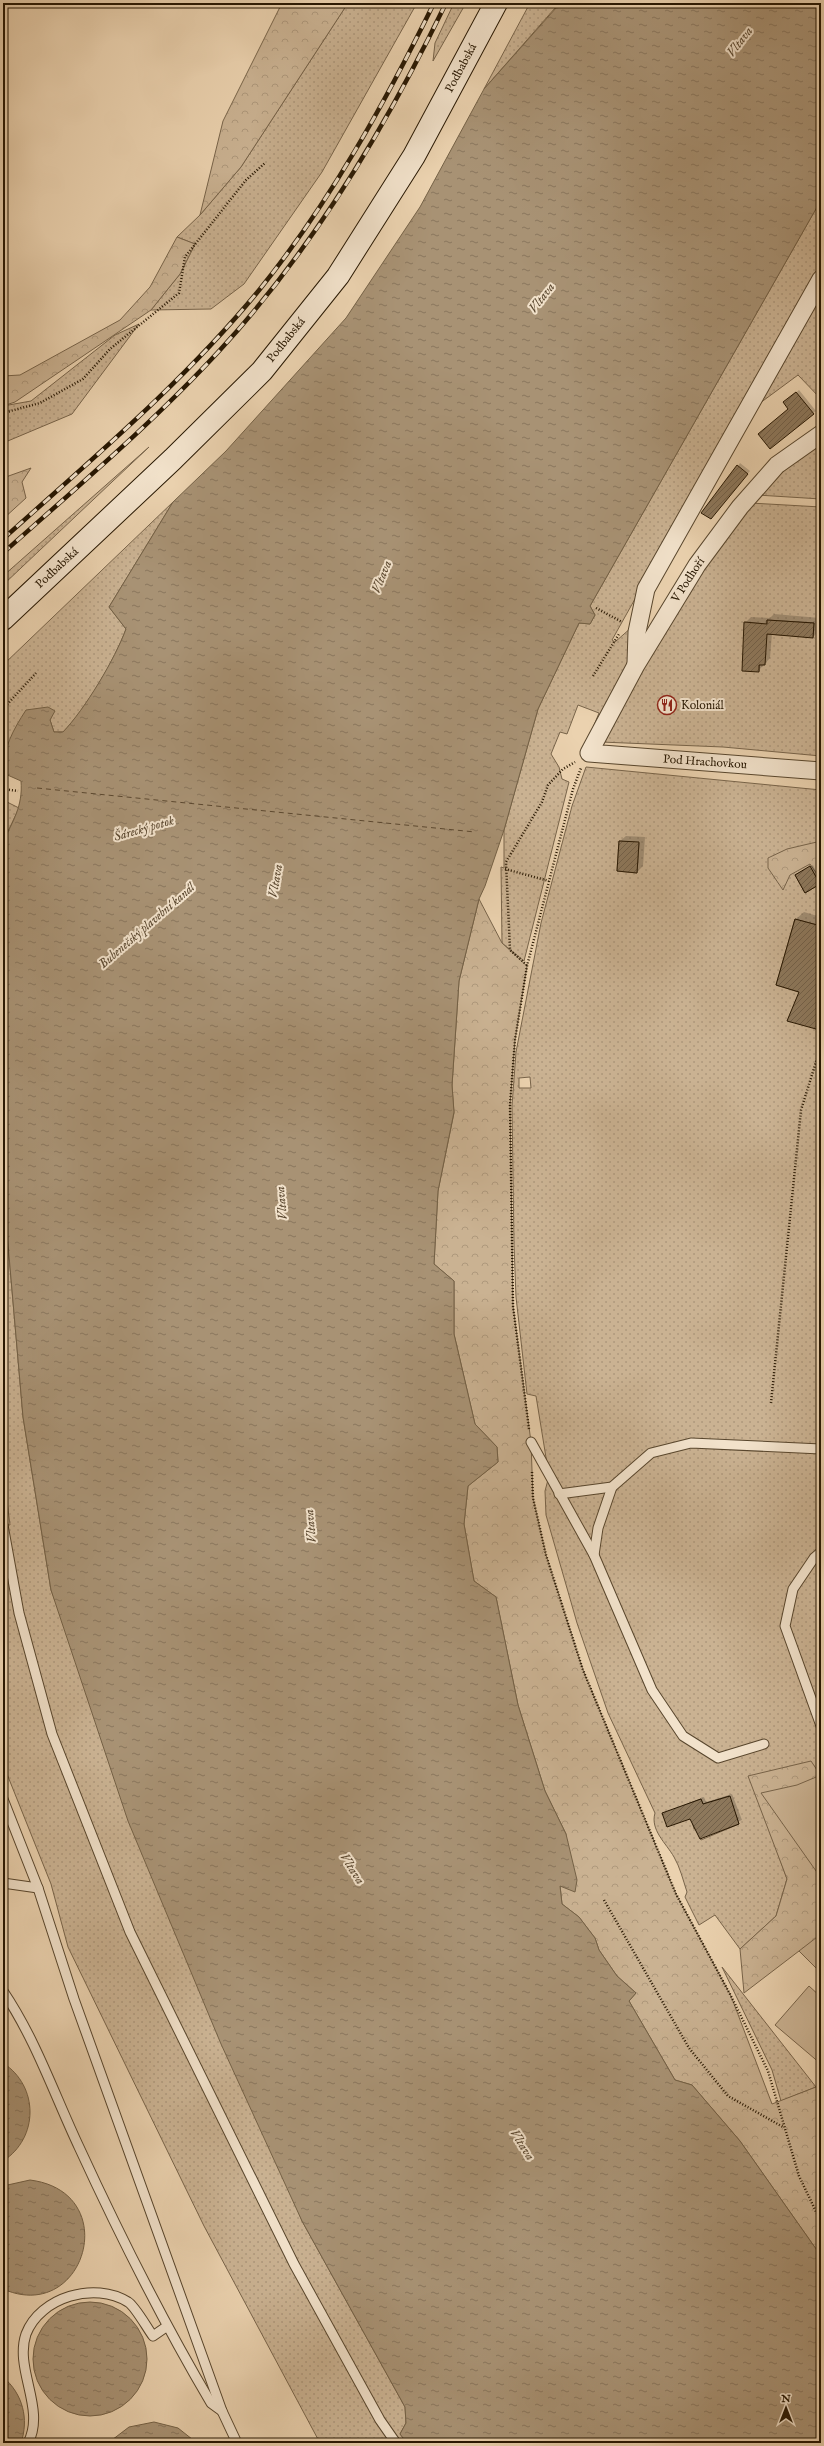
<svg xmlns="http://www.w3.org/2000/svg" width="824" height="2446" font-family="'IM FELL English',serif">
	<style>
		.grass { fill: url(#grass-dots); stroke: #78644a; fill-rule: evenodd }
		.forest { fill: url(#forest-crowns); stroke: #78644a }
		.park { fill: #cab292; stroke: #78644a }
		.water { fill: url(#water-ripples); stroke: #746146 }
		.shadow { fill: #0003 }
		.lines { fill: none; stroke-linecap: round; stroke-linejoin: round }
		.ferry { stroke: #5b4830; stroke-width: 1; stroke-dasharray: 5 4; stroke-linecap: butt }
		.building { fill: url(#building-hatch); stroke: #271702 }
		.lane-casing { stroke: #58462d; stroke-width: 11 }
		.street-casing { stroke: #58462d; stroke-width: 19 }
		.secondary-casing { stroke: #271702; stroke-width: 24 }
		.path { stroke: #271702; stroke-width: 2.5; stroke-dasharray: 1 2; stroke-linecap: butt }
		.lane { stroke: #f2e2cb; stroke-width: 9 }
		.street { stroke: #f2e2cb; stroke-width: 17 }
		.secondary { stroke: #f2e2cb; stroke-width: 22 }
		.rail-casing { stroke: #271702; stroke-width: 4.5 }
		.rail { stroke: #f2e2cb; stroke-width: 3; stroke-dasharray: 9; stroke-linecap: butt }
		.labels { text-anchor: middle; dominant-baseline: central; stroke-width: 4; stroke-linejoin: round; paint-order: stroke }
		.street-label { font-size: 12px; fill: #271702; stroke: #f2e2cb }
		.poi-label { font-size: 12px; fill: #271702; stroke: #f2e2cb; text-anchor: start }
		.water-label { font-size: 13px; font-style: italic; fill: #5b4830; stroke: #f2e2cb }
	</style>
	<defs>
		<pattern id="grass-dots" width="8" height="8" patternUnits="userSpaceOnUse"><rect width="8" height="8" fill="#cab292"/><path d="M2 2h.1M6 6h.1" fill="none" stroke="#ae987c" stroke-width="1.8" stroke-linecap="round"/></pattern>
		<pattern id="forest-crowns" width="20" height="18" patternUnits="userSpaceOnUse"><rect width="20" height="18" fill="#cab292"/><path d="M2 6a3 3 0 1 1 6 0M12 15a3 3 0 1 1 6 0" fill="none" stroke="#ae987c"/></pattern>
		<pattern id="water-ripples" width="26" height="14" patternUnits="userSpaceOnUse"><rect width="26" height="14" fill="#a89274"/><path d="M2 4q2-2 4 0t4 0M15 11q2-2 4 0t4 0" fill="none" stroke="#89765d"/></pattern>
		<pattern id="building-hatch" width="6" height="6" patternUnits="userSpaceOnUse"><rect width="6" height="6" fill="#8d785c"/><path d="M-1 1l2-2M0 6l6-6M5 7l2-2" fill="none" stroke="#73614a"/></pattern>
	</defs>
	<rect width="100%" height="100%" fill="#ebd2af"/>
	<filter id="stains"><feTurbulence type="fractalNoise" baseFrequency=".005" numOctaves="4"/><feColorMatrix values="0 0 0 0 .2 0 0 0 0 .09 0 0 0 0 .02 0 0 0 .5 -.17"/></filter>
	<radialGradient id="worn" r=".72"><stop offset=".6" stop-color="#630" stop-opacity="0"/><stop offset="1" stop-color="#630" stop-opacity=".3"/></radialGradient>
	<g class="grass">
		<polygon points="348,3 417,3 322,172 244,284 211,309 151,310 180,274 195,244 177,237 200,215 241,167"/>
		<polygon points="454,3 466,3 433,61 435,43"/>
		<polygon points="530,3 585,3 555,8 484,89"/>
		<polygon points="821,200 821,267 612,640 615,642 632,627 629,675 588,740 599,713 578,705 567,734 560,732 551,754 559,767 562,779 569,782 524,961 502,943 501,867 504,868 504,830 538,709 579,623 590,624 595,615 590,606"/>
		<polygon points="821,291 821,399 798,375 756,406"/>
		<polygon points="139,324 72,414 3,443 3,406 31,401 115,335"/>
		<polygon points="821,438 821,499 757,495"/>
		<polygon points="149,447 3,585 3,576"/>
		<path d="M173 502 109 607 126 629C115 659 86 709 63 732H54L50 720 54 711 3 761V665Z"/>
		<path d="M750 503 821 507V756L723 747 601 742 693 580ZM767 620 814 623 813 637 766 634ZM745 622 762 624 759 671Z"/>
		<path d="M586 767 821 790V926L795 919 776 985 805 994 821 1008V1775L797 1785 756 1793 787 1879 776 1916 740 1949 715 1915 699 1925 685 1897 687 1892C683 1880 680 1867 674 1857 666 1843 650 1830 655 1813L608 1713 577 1623 546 1515 545 1491 549 1476 536 1396 527 1394 516 1297 514 1244 512 1106 516 1052 541 923 572 806ZM619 841 639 843 637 873 617 871ZM810 867 820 884 805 893 795 875ZM530 1077 531 1088H519V1078ZM729 1796 739 1824 701 1840 697 1827 694 1829 688 1804 701 1799 703 1804Z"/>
		<polygon points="3,800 19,808 3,842"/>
		<polygon points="3,1216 5,1218 8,1244 23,1417 51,1590 302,2221 405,2407 406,2423 400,2434 407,2443 320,2443 204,2226 68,1947 51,1884 3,1764 3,1524 10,1525 3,1469"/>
		<polygon points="722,1967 816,2087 781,2101 772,2070"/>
	</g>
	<g class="forest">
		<polygon points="282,3 348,3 241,167 200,215 223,121"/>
		<polygon points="177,237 195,244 180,274 151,310 15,402 3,406 3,376 20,375 120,320 150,287"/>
		<polygon points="31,468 22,482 26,498 3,519 3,478"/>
		<polygon points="821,841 821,880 810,864 790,875 783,890 768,868 768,858 787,849"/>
		<polygon points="479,899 502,943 527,966 515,1040 510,1105 513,1306 531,1442 533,1498 546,1555 583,1670 676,1894 731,1996 772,2104 816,2087 821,2092 821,2256 740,2141 692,2085 675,2080 629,2001 636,1993 617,1976 599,1950 595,1938 579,1917 562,1904 560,1885 566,1834 545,1791 518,1705 496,1597 474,1581 464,1524 468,1486 498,1462 497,1447 475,1424 454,1334 454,1281 434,1264 438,1191 454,1113 452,1086 459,981"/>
		<polygon points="811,1761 821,1776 821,1973 799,1951 744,1993 740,1949 776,1916 787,1879 748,1776"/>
	</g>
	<g class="park">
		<polygon points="821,1775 821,1878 761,1793 797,1785"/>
		<polygon points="821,1934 821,1973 799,1951"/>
		<polygon points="809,1986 821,1997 821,2064 775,2025"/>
	</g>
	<g class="water">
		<path d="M585 3H821V200L590 606 595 615 590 624 579 623 538 709 504 830 485 886 479 899 459 981 452 1085 454 1112 438 1191 434 1264 454 1281V1334L475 1424 497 1447 498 1462 468 1486 464 1524 474 1581 496 1597 518 1705 545 1791 566 1834 577 1880 575 1892 560 1886 562 1904 579 1917 595 1938 599 1950 617 1976 636 1993 629 2001 675 2080 692 2085 740 2141 821 2256V2443H407L400 2434 406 2423 405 2407 302 2221 221 2044 128 1821 51 1590 23 1417 8 1244 5 1218 3 1216V842C13 821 23 806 21 781L3 773C3 748 13 730 26 710L48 707 55 711 50 720 54 732H63C85 709 115 659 126 629L109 607 173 502 226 451 346 318 420 207 484 89 556 8Z"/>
		<path d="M3 2063C39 2086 39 2138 3 2161Z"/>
		<path d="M30 2180C124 2192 85 2325 3 2289V2186Z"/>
		<circle cx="90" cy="2359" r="57"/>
		<path d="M3 2377C23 2394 29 2419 21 2443H3Z"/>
		<polygon points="154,2422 178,2428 197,2443 108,2443 129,2427"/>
	</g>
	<g class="shadow">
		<polygon points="799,390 816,411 813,413 789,409 787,400"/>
		<polygon points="740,463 750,471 714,515 738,466"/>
		<polygon points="774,614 820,618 819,631 813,637 772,633 770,658 759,670 745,623 751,617 770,618"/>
		<polygon points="626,836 645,837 643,866 637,872 620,841"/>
		<polygon points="813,865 821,882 805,892 796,875"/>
		<polygon points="804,912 821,917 821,1022 815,1027 800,991 796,919"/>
		<polygon points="732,1794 742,1820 700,1838 690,1818 663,1813 704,1797 706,1802"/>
	</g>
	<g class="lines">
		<polyline class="ferry" points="37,788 475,832"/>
	</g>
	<g class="building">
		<polygon points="796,392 814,414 770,449 758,434 788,409 783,402"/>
		<polygon points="737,465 748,474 711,519 701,513"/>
		<polygon points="767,620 814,623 813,638 767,634 765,665 759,665 759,672 742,671 744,622 767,624"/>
		<polygon points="619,841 639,842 637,873 617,871"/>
		<polygon points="810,866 820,884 805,893 795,875"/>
		<polygon points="795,919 821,926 821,1017 816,1029 787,1021 799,992 776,985"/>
		<polygon points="730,1796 739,1824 700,1839 690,1819 667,1827 662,1813 701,1799 703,1804"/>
	</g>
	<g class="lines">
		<defs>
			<g id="lane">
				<polyline points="531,1442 594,1555 652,1690 683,1736 718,1758 764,1744"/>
				<polyline points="559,1494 612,1487 651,1453 691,1443 821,1449"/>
				<polyline points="3,1525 19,1613 52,1734 130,1932 294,2264 380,2420 396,2443"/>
				<polyline points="821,1552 814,1558 793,1589 785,1626 821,1726"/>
				<polyline points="594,1555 598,1528 612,1487"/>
				<polyline points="3,1799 38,1888 74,1999 222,2411 237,2443"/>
				<polyline points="3,1883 38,1888"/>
				<path d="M3 1991C36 2040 54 2094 79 2147 119 2234 162 2320 211 2403L222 2411"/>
				<path d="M28 2443C46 2409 14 2369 26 2334 40 2297 95 2281 128 2302 135 2306 147 2328 153 2336L166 2327"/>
			</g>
			<g id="street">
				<polyline points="821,434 777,465 740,507 697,565 636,665 589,753 821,771"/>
				<polyline points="636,663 637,632 646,589 821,279"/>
			</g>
			<polyline id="secondary" points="3,619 173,459 262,371 338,276 414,156 496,3"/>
		</defs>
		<use href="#lane" class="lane-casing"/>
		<use href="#street" class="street-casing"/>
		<use href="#secondary" class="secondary-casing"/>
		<g class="path">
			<polyline points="3,413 40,403 83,379 110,349 179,293 185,257 246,180 265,163"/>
			<polyline points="596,608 622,622"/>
			<polyline points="593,676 619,634"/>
			<polyline points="3,709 36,673"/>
			<polyline points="3,789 18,791"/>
			<polyline points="505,869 549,881"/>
			<polyline points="527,965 510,950 506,862 542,802 548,785 563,769 575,762"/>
			<polyline points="771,1403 801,1110 821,1046"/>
			<polyline points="529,1429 513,1306 510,1105 515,1040 527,966 573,789 581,768"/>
			<polyline points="532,1472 533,1498 546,1555 583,1670 676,1894 731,1996 768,2071 799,2176 821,2222"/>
			<polyline points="604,1900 689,2048 728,2096 783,2127"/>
		</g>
		<use href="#lane" class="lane"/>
		<use href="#street" class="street"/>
		<use href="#secondary" class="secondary"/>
		<defs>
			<g id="rail">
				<path d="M3 539C92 459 184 382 260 289 330 202 385 103 434 3"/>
				<path d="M3 553C77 487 153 423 220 350 314 248 386 127 446 3"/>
			</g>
		</defs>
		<use href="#rail" class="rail-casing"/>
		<use href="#rail" class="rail"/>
	</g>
	<defs>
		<symbol id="restaurant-ring" viewBox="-11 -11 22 22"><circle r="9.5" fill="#f2e2cb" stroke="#8f2418" stroke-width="1.5"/><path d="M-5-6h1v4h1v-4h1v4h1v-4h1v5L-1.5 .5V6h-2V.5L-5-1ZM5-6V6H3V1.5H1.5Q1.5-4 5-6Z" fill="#8f2418"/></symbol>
	</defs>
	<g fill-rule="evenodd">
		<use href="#restaurant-ring" x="656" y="694" width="22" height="22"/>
	</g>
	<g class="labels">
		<g class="street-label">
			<text transform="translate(461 68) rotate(-62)">Podbabská</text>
			<text transform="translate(286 340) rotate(-51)">Podbabská</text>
			<text transform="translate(57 568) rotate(-43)">Podbabská</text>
			<text transform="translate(688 580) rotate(-57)">V Podhoří</text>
			<text transform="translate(705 762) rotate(4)">Pod Hrachovkou</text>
		</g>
		<g class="poi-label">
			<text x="681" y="705">Koloniál</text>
		</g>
		<g class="water-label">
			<text transform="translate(740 42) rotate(-52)">Vltava</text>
			<text transform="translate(542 298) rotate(-52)">Vltava</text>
			<text transform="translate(382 577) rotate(-68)">Vltava</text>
			<text transform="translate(144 829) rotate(-16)">Šárecký potok</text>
			<text transform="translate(276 881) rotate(-80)">Vltava</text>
			<text transform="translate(147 926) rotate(-41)">Bubenečský plavební kanál</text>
			<text transform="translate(282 1203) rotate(-95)">Vltava</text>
			<text transform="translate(311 1526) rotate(-95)">Vltava</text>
			<text transform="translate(352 1869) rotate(58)">Vltava</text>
			<text transform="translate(522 2145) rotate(58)">Vltava</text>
		</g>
	</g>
	<rect width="824" height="2446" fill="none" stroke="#ebd2af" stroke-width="16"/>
	<rect x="4" y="4" width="816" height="2438" fill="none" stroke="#271702" stroke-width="2"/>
	<rect x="8" y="8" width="808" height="2430" fill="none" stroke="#271702"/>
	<g transform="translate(786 2408)" stroke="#f2e2cb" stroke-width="3" paint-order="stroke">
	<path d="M0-3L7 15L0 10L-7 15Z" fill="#271702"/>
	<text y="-6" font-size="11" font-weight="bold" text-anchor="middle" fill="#271702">N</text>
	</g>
	<rect width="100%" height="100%" filter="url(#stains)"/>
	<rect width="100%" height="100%" fill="url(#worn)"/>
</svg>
